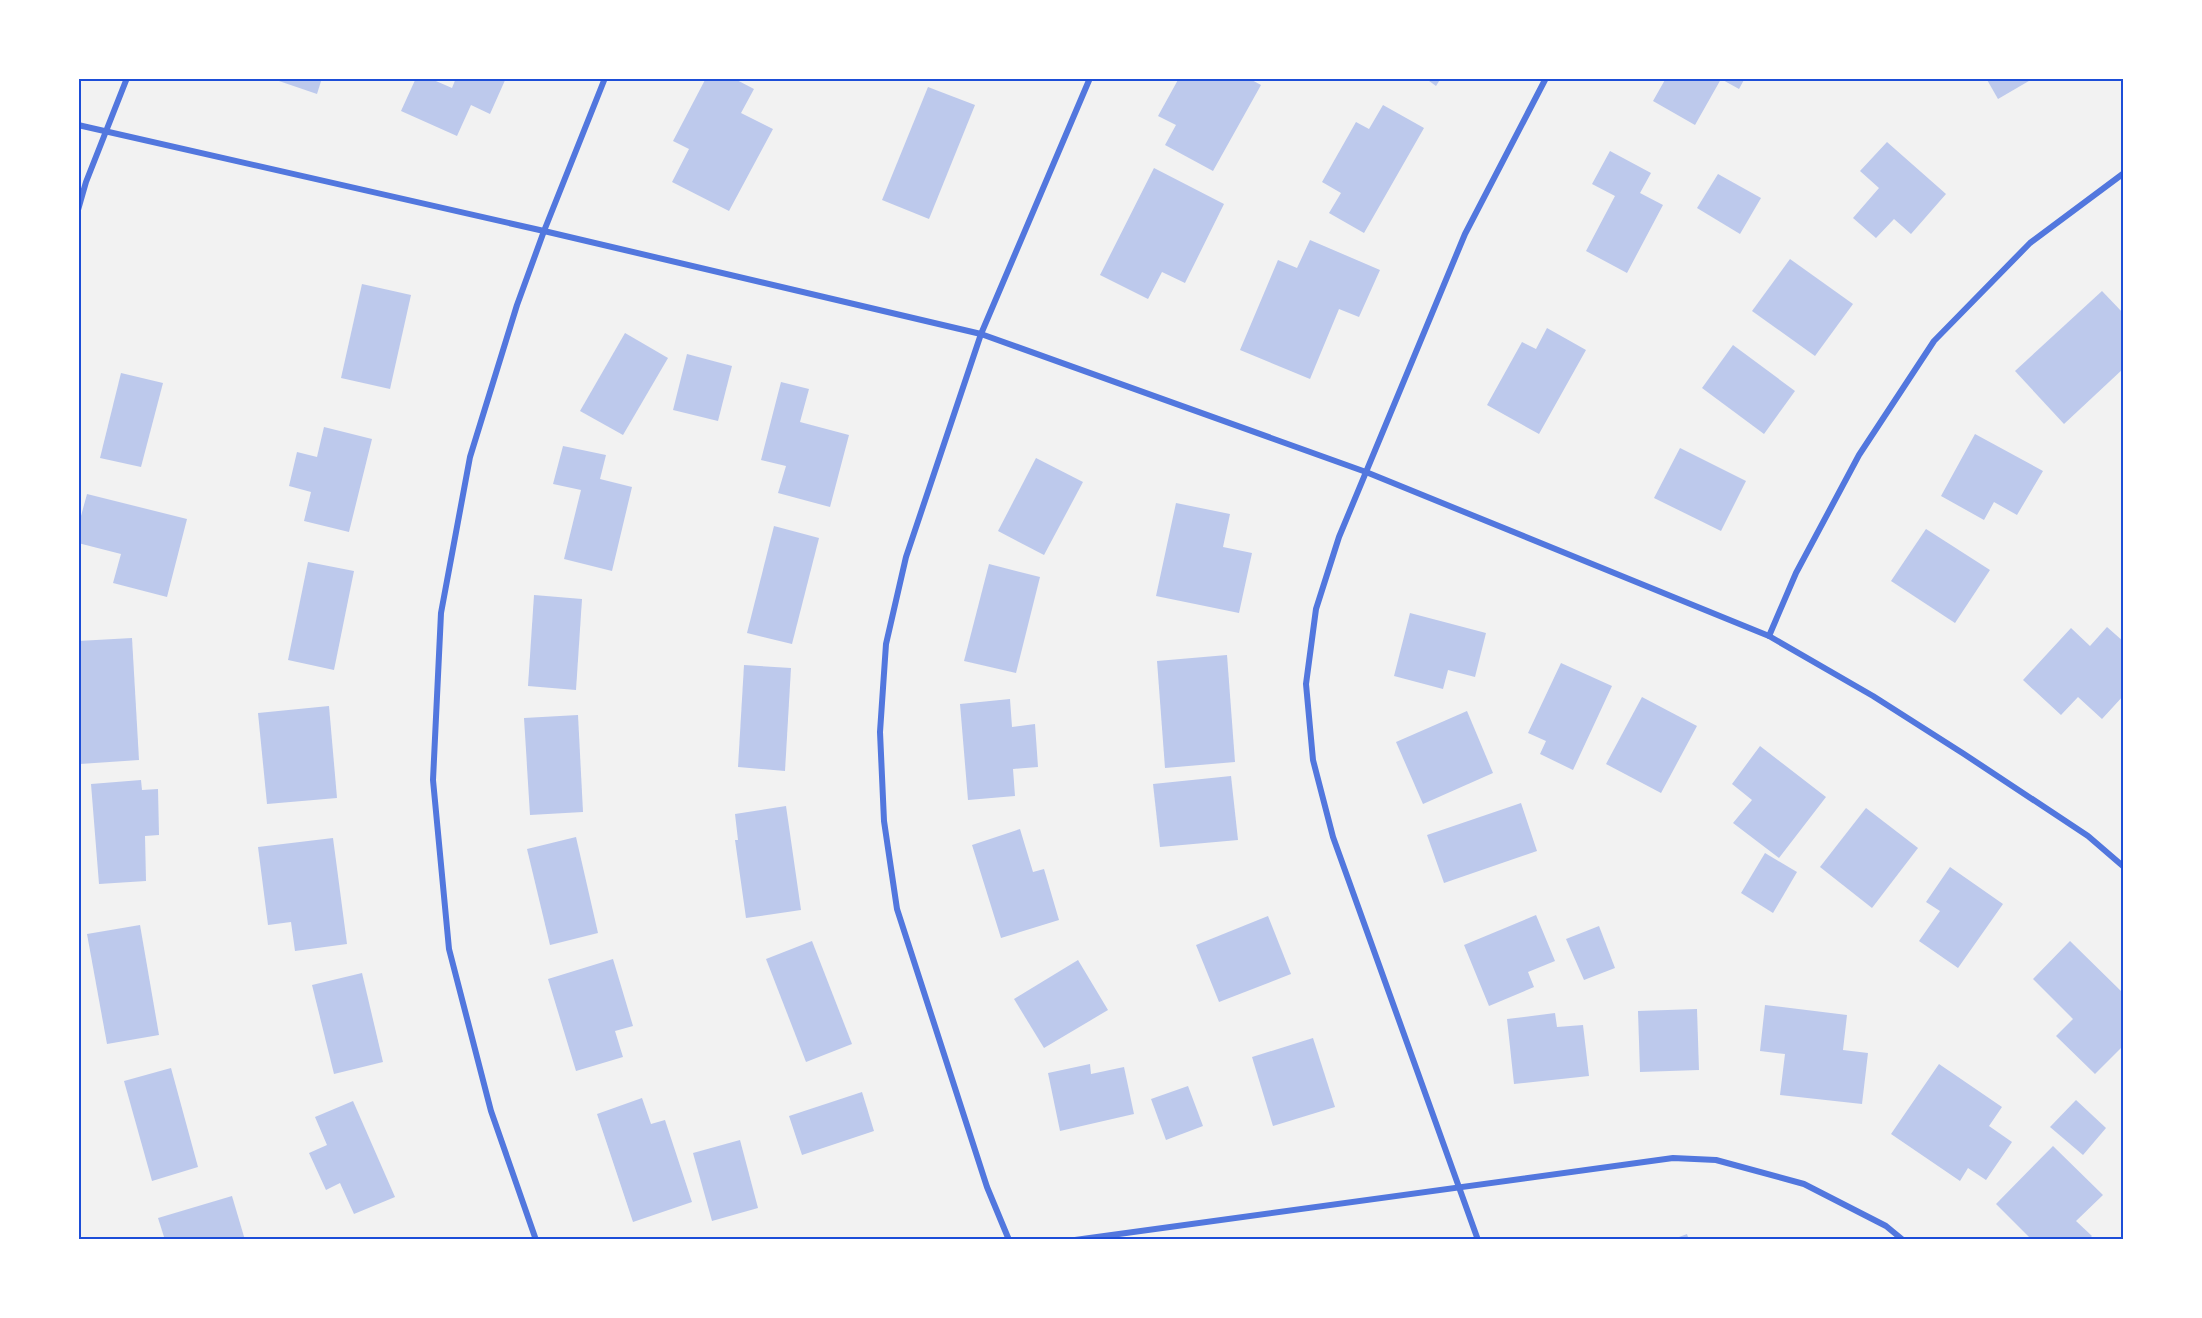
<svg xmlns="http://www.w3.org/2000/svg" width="2202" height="1318" font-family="Overpass,sans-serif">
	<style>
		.building { fill: #bdc9ec }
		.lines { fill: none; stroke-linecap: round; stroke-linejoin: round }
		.minor { stroke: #5277de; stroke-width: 6 }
		.neatline { fill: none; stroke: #1d4ed8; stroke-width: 2 }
	</style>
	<rect width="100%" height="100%" fill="#f2f2f2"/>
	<g class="building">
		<polygon points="276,78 322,78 317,94 276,80"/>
		<polygon points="416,78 429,78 452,88 456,78 506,78 490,114 471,105 457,136 401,111"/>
		<polygon points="706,78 733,78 754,89 741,113 773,129 729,211 672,182 689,149 673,141"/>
		<polygon points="1179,78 1248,78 1261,85 1213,171 1165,145 1176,125 1158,116"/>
		<polygon points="1425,78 1441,78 1436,86"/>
		<polygon points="1666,78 1745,78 1739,89 1721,79 1695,125 1653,101"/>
		<polygon points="1986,78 2034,78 1998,99"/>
		<polygon points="928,87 975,105 929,219 882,200"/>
		<polygon points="1383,105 1424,128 1364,233 1329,213 1341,193 1322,182 1356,122 1369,129"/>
		<polygon points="1887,142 1946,194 1911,234 1894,219 1876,238 1853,218 1879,188 1860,171"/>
		<polygon points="1610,151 1651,173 1640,193 1663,205 1627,273 1586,251 1615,196 1592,184"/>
		<polygon points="1154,168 1224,204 1185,283 1162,272 1148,299 1100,275"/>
		<polygon points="1718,174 1761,198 1740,234 1697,208"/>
		<polygon points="1310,240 1380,270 1359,317 1339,309 1310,379 1240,350 1278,260 1297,268"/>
		<polygon points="1790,259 1853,304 1815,356 1752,311"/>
		<polygon points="362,284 411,295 390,389 341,378"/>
		<polygon points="2102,291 2124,314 2124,368 2064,424 2015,371"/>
		<polygon points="1547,328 1586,350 1539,434 1487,405 1522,342 1536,349"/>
		<polygon points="625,333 668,358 623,435 580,411"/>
		<polygon points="1733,345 1795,391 1764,434 1702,388"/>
		<polygon points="687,354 732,366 718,421 673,410"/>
		<polygon points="121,373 163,383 141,467 100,458"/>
		<polygon points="781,382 809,389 800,422 849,435 830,507 778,493 786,466 761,460"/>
		<polygon points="324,427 372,439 349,532 304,521 311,492 289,486 297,452 317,457"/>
		<polygon points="1975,434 2043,471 2017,515 1994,502 1984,520 1941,496"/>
		<polygon points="563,446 606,455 600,479 632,487 612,571 564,559 581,490 553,484"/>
		<polygon points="1680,448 1746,481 1721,531 1654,498"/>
		<polygon points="1036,458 1083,482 1044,555 998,531"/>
		<polygon points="87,494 187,519 167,597 113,583 121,554 78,543 78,527"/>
		<polygon points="1176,503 1230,514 1223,547 1252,553 1239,613 1156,596"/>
		<polygon points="774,526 819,538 792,644 747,633"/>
		<polygon points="1926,529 1990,570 1955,623 1891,581"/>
		<polygon points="308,562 354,571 334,670 288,660"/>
		<polygon points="989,564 1040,577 1016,673 964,661"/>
		<polygon points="534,595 582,599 576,690 528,686"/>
		<polygon points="1410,613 1486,633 1475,677 1448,670 1443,689 1394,676"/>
		<polygon points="2107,627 2124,642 2124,695 2102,719 2078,697 2061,715 2023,680 2071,628 2090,646"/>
		<polygon points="132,638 139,760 80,764 78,641"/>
		<polygon points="1227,655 1235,762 1165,768 1157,661"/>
		<polygon points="1561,663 1612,686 1573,770 1540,754 1546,741 1528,733"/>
		<polygon points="744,665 791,668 785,771 738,767"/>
		<polygon points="1642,697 1697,726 1661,793 1606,764"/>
		<polygon points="1010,699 1012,727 1035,724 1038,767 1013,769 1015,796 968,800 960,704"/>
		<polygon points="329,706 337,798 267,804 258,713"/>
		<polygon points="1467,711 1493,773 1423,804 1396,742"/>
		<polygon points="578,715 583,812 530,815 524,718"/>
		<polygon points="1760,746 1826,797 1779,858 1733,823 1752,800 1732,784"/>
		<polygon points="1231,776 1238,840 1160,847 1153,784"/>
		<polygon points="141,780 142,790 158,789 159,835 145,836 146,881 99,884 91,784"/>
		<polygon points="1521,803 1537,851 1444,883 1427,835"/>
		<polygon points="786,806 801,910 746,918 735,840 738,840 735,814"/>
		<polygon points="1866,808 1918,848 1872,908 1820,867"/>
		<polygon points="1020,829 1033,872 1044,869 1059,920 1001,938 972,845"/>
		<polygon points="576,837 598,933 550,945 527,849"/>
		<polygon points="333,838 347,944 295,951 291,922 268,925 258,847"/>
		<polygon points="1765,853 1797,872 1773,913 1741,893"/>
		<polygon points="1950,867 2003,904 1958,968 1919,941 1940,911 1926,902"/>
		<polygon points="1536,915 1555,961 1528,972 1534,987 1489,1006 1464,945"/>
		<polygon points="1268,916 1291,974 1219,1002 1196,945"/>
		<polygon points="140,925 159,1035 107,1044 87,934"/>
		<polygon points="1599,926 1615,968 1584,980 1566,939"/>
		<polygon points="812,941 852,1044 806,1062 766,959"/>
		<polygon points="2070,941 2124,994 2124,1045 2095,1074 2056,1036 2073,1019 2033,979"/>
		<polygon points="613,959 633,1026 615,1031 623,1057 576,1071 548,979"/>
		<polygon points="1078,960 1108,1010 1044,1048 1014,999"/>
		<polygon points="362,973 383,1062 334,1074 312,985"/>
		<polygon points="1765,1005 1847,1015 1843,1050 1868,1053 1862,1104 1780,1095 1785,1054 1760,1051"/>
		<polygon points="1697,1009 1699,1070 1640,1072 1638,1011"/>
		<polygon points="1555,1013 1557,1027 1583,1025 1589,1076 1514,1084 1507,1019"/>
		<polygon points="1313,1038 1335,1107 1273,1126 1252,1057"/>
		<polygon points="1090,1064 1091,1074 1124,1067 1134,1114 1060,1131 1048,1073"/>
		<polygon points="1939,1064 2002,1107 1989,1126 2012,1142 1986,1180 1968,1168 1960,1181 1891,1134"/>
		<polygon points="171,1068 198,1167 152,1181 124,1081"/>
		<polygon points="1188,1086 1203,1126 1166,1140 1151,1099"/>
		<polygon points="862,1092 874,1131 802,1155 789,1116"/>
		<polygon points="642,1098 651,1124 665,1120 692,1202 633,1222 597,1114"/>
		<polygon points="2076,1100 2106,1128 2083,1155 2050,1127"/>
		<polygon points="353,1101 395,1197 354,1214 340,1183 326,1190 309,1153 327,1145 315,1117"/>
		<polygon points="740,1140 758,1208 712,1221 693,1153"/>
		<polygon points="2053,1146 2103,1195 2076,1221 2092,1236 2088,1240 2032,1240 1996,1204"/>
		<polygon points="232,1196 245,1240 165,1240 158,1218"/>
		<polygon points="1687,1234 1689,1240 1671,1240"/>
	</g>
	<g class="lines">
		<g class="minor">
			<polyline points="78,125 544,231 981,334 1366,472 1769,636 1873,696 1964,754 2088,836 2124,867"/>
			<polyline points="78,210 86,182 127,78"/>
			<polyline points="1769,636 1796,573 1859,455 1934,341 2030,243 2124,173"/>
			<polyline points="536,1240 491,1111 449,949 433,780 441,613 470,457 517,305 544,231 605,78"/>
			<polyline points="1009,1240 987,1187 897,909 884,821 880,732 886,644 906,557 981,334 1090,78"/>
			<polyline points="1075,1240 1673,1158 1716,1160 1804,1184 1886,1226 1903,1240"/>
			<polyline points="1478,1240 1333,837 1313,760 1306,684 1316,609 1339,537 1465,234 1546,78"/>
		</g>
	</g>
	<rect width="2202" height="1318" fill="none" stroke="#ffffff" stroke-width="159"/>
	<rect x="80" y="80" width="2042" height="1158" class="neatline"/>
</svg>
